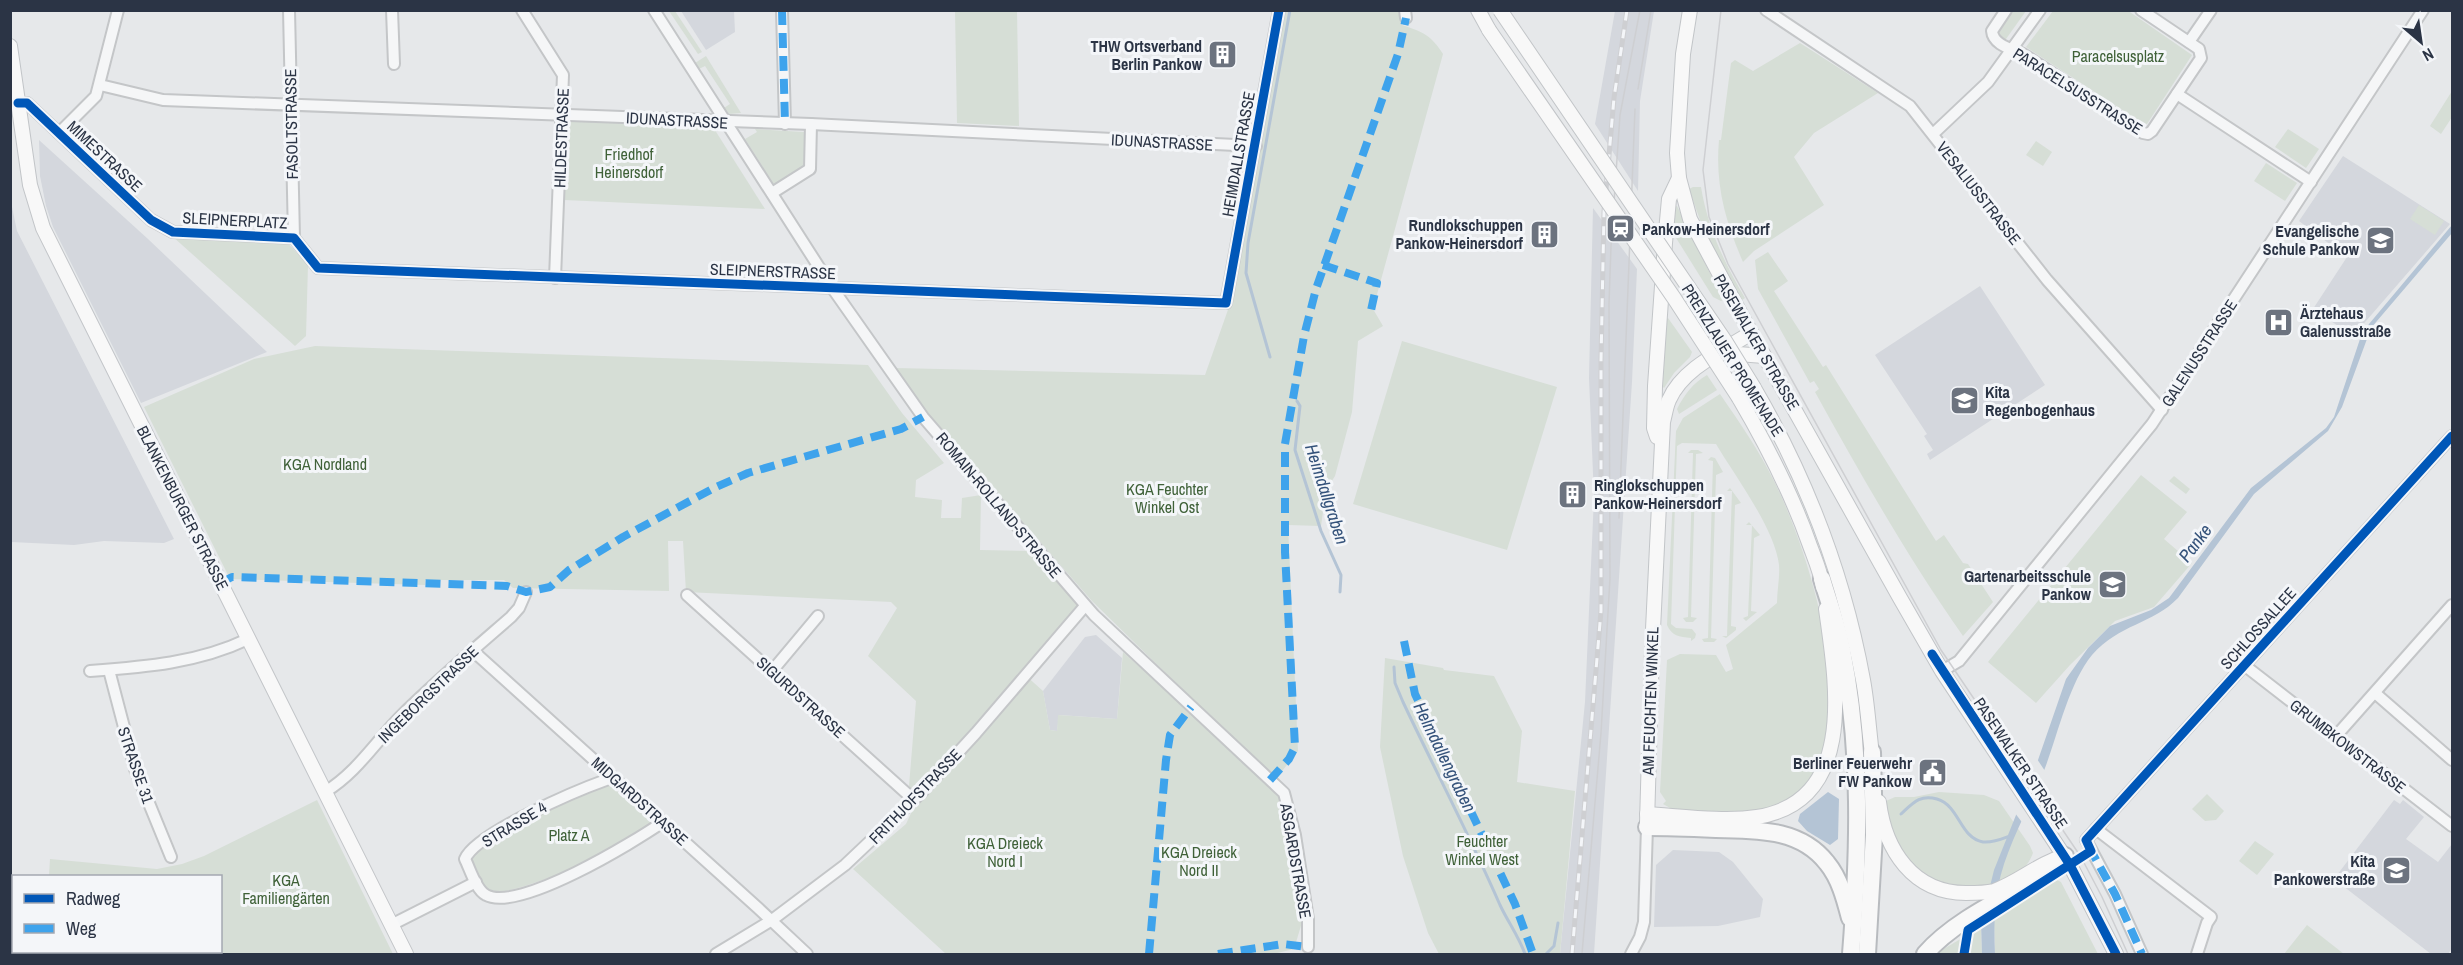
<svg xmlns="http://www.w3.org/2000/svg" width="2463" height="965" font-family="'Archivo Narrow',sans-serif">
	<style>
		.built { fill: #d4d7dd }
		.green { fill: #d6ded6 }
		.water { fill: #b4c4d5 }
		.pier { fill: #e6e8ea }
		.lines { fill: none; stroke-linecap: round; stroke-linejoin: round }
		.stream { stroke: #b4c4d5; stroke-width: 3 }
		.minor-casing { stroke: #c4c6c8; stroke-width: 14 }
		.major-casing { stroke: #c2c5c8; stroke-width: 16 }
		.highway-casing { stroke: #b8bbbf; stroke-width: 20 }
		.minor { stroke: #f5f6f7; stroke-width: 10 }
		.major { stroke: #f8f8f8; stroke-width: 14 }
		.highway { stroke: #f8f8f8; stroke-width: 16 }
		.tram { stroke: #cecfd2; stroke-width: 1.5 }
		.rail-casing { stroke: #cecfd2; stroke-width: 5 }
		.rail { stroke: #f4f6f9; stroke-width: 3; stroke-dasharray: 9; stroke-linecap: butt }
		.major-bridge-casing { stroke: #c2c5c8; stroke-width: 16; stroke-linecap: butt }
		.major-bridge { stroke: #f8f8f8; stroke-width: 14 }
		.quiet { stroke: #3ea3ec; stroke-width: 8; stroke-dasharray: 15 8; stroke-linecap: butt }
		.cycleway-casing { stroke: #f4f6f9; stroke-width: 13 }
		.cycleway { stroke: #0057b8; stroke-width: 9 }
		.labels { text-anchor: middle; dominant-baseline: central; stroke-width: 6; stroke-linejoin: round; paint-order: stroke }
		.poi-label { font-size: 16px; font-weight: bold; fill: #2b3445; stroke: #f4f6f9; text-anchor: end }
		.park-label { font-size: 16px; fill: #3f6138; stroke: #f4f6f9 }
		.street-label { font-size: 16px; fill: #2b3445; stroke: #f4f6f9 }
		.water-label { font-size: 18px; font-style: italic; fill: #34527a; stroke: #f4f6f9 }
	</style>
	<rect width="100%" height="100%" fill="#e6e8ea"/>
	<g class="built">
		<polygon points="681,11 734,11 735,32 706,50"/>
		<polygon points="1615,11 1654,11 1640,101 1638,191 1595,124"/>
		<polygon points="39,140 148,239 267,352 141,403 53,227 46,206 40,176"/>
		<polygon points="2343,156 2450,224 2353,336 2313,309 2347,257 2299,221"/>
		<polygon points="11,202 17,231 174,539 164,543 104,541 74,545 11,542"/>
		<polygon points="1593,208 1637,269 1632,382 1594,954 1560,954 1585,702 1594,497 1589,378"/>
		<polygon points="1980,286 2045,385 1930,460 1927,454 1933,450 1924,436 1927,434 1875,355"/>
		<polygon points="1096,635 1122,658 1117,719 1059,715 1057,731 1050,730 1043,691 1085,637"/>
		<polygon points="2394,800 2400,804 2403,800 2424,817 2406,839 2438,862 2452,844 2452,948 2448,954 2431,954 2334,879"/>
		<polygon points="1673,850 1719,852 1733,862 1763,899 1760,917 1718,926 1654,927 1656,865"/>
	</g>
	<g class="green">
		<polygon points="2127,10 2192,55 2147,124 2142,123 2026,47 2053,11"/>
		<polygon points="669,11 675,11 702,52 698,54"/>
		<polygon points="955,11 1017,11 1019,126 957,123"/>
		<path d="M1285 11H1398L1402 25C1423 32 1431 35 1443 54L1373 309 1383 326 1358 341 1352 412 1335 476 1326 490 1321 526 1288 525 1298 751 1275 780 1092 601 931 418 895 368 1205 375 1230 304Z"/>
		<polygon points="2009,11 2026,11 2006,39 2003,40 1999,37 1996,30"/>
		<path d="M1800 43 1878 93 1814 133 1794 157 1824 205 1754 251 1743 262C1725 221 1715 184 1719 140H1721L1731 63 1735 60 1753 71Z"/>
		<polygon points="706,56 741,113 729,114 724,108 730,104 705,66 699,69 695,63"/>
		<polygon points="2452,91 2452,117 2441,134 2430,126"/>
		<polygon points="567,121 713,127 765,209 564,200"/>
		<path d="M755 129 804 132 806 135C806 171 809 166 778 184L773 183 745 139 757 132Z"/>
		<polygon points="2288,129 2319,149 2306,168 2275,147"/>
		<polygon points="2036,141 2052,152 2043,166 2026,155"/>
		<polygon points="2266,163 2297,183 2285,201 2254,181"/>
		<path d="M1693 187H1701C1708 229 1724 262 1745 298L1742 300 1705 234 1689 189Z"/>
		<polygon points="2419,205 2444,221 2435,235 2410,219"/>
		<polygon points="1677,206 1723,300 1721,301 1713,297 1673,233 1674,207"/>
		<polygon points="172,236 286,241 308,265 306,336 295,346"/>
		<path d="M1768 252 1788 281 1774 291 1823 367 1826 365 1936 541 1944 535 1963 563 1968 564 1993 602 1963 636C1908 558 1861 475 1815 392L1819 389 1814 381 1810 383 1758 289 1755 260Z"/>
		<polygon points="1668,318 1692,352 1690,357 1674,373 1664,388 1662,386 1666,319"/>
		<polygon points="1402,341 1557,387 1507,550 1353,504"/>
		<polygon points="315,346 868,365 902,413 944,463 916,480 915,497 942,500 941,518 961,518 962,498 981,495 980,550 1032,551 1078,602 1076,609 1024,674 1043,691 1050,730 1057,731 1058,715 1117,719 1123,652 1266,780 1278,795 1290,836 1303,919 1294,949 1273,954 946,954 853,869 906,824 918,798 909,786 916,701 868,656 897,608 891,602 686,592 683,541 668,541 669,591 513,588 504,580 425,580 425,585 230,579 144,407 254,359"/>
		<path d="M1707 375 1717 390 1679 414 1677 409C1684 395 1693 383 1707 375Z"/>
		<path d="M1720 394C1740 423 1760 452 1775 483 1809 553 1846 677 1824 753 1818 772 1804 789 1788 799 1761 817 1703 814 1672 809L1663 804 1666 801 1660 792 1667 660 1680 654 1716 655 1726 672 1733 669 1726 645 1777 603C1777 591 1780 577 1779 565 1775 529 1735 476 1716 444L1682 443 1677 446 1671 624 1676 628 1692 629 1696 634 1695 638 1691 641V638C1679 637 1672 636 1667 625L1676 431 1683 418Z"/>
		<polygon points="1691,450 1698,450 1703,453 1696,454 1691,617 1697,618 1693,622 1686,622 1683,618 1688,617 1693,453 1688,453"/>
		<polygon points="1711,457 1715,458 1723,472 1716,475 1711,638 1717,639 1714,642 1704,642 1702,639 1708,638 1713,461 1708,460"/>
		<polygon points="2141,475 2187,512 2164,539 2192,563 2154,607 2115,621 2070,665 2036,703 1988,662"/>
		<polygon points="2174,476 2190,489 2186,494 2169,481"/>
		<polygon points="1730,488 1741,503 1735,505 1731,626 1736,627 1736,630 1726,638 1722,636 1727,636 1732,491 1727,491"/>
		<polygon points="1749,522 1760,535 1754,538 1751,611 1757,612 1746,621 1743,618 1748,616 1752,525 1746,525"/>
		<polygon points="1385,658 1443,668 1444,670 1494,676 1522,731 1517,782 1575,791 1560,954 1439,954 1428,933 1403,856 1380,747"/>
		<path d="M610 785 653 824C603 857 548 883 489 895L470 858C512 824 559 803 610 785Z"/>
		<path d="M1939 792 1984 795 1999 801 2030 846 2033 853C2028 867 2020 872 2008 878 2002 881 1994 887 1988 888 1963 893 1933 884 1915 867 1897 851 1890 824 1886 801L1895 797H1914Z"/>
		<polygon points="2207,794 2224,811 2216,820 2205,821 2192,809"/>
		<polygon points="317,800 393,954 41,954 41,952 220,952 220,876 49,876 50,859 157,869 182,864 204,856"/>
		<polygon points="2255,841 2274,854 2257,875 2239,861"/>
		<polygon points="2057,880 2061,882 2098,954 1995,954 1994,919"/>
		<polygon points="2307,925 2344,954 2284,954"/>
		<polygon points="1981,927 1982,954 1935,954"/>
	</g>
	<g class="water">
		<path d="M2452 225V233L2371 328 2342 407 2328 431 2254 494 2178 598C2153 624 2119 624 2092 655 2069 683 2058 734 2045 768 2030 807 2006 846 1998 887 1994 909 1994 931 1995 954H1982L1981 923 1994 870 2038 760 2066 679 2088 648 2110 626 2151 610 2169 598 2251 488 2326 428 2334 417 2360 339 2369 324Z"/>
		<polygon points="1828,792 1839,799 1838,839 1830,845 1807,831 1798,821 1800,814"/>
	</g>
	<polygon class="pier" points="2037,759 2045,771 2024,825 2015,813"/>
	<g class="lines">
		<g class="stream">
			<polyline points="1270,357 1246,273 1248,243 1290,10"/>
			<polyline points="1297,401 1300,406 1295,450 1321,531 1341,575 1340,592"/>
			<path d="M1394 667 1395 683 1403 702C1435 770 1470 836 1500 905 1508 922 1519 937 1525 954"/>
			<path d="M1901 814C1913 803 1920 794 1937 799 1960 806 1959 837 1983 842 1993 843 2002 839 2010 836"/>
			<polyline points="1546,954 1554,946 1558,923"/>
		</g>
		<defs>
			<g id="minor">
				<polyline points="289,10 294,238"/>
				<polyline points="392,10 394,64"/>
				<polyline points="522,10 563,75 555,278"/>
				<polyline points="654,10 833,289 923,417 1094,615 1284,793 1295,835 1308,919 1308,947"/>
				<polyline points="782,10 785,124"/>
				<polyline points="1405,10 1406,18"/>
				<polyline points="1766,10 1910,106 2047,280 2162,410"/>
				<path d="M2006 10 1992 31C1993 45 2012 49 2023 54L2143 133 2148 134 2152 131 2201 58 2199 49 2141 10"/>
				<polyline points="2189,42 2211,10"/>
				<polyline points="100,85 163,100 811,124 1256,146"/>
				<polyline points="2177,94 2311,182"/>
				<polyline points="18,103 27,103 151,220 173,232 294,238 318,268 1226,303 1279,10"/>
				<polyline points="59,133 96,96 118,10"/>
				<polyline points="1933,134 1988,82 2040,10"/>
				<polyline points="772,193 810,169 811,124"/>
				<polyline points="687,595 914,800"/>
				<polyline points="472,650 758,908 807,954"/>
				<polyline points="2244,665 2452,826"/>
				<polyline points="109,670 135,769 171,857"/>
				<path d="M90 671C145 667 198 663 248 639"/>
				<polyline points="772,671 818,616"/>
				<polyline points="1942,671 1959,661 2152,424 2423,10"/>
				<polyline points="2375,693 2452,760"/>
				<polyline points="2336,736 2452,605"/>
				<path d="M611 776 606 780C578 790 476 833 465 859 470 869 476 890 486 895 518 913 634 842 663 822"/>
				<path d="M325 792C356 773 374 744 399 718 435 682 473 650 511 617L519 608 526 592"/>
				<polyline points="2096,829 2211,917 2207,923 2197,954"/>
				<polyline points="391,925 476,882"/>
				<polyline points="716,954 772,920 845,865 921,793 976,733 1085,606"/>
				<polyline points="1631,954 1640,937 1644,922 1647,827"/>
				<polyline points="2142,954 2115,894 2086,840 2452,436"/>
			</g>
			<g id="major">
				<polyline points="1478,10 1489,30"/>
				<polyline points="1690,10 1683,54 1677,153 1679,178 1690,219 1743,318 1900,598 1942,671 2070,865 2116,954"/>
				<polyline points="10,46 30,185 43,228 406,954"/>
				<polyline points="1725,353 1764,356"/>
				<path d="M1754 388C1807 479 1844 576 1863 680 1868 707 1869 734 1873 762"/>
				<path d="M1739 398C1766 444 1791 492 1809 543 1814 557 1821 572 1823 587"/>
				<polyline points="1657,437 1654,428 1655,386 1665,243 1669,199 1679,178"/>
				<path d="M1879 802C1885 850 1913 893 1966 893 1975 893 1985 893 1994 891 2019 882 2039 863 2065 856"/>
				<path d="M1647 814C1680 816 1724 822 1757 817 1858 801 1836 681 1826 609"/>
				<path d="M1647 823 1652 650 1663 422C1665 415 1666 406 1669 400 1683 368 1723 351 1751 333"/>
			</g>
			<g id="highway">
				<path d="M1822 579C1829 603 1838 626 1842 650 1862 751 1859 852 1851 954"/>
				<path d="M1647 827C1670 827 1693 828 1716 829 1756 830 1800 828 1827 863 1840 879 1845 899 1850 918"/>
				<polyline points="1867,954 1874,835 1872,752"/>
				<path d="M1925 954C1957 917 2016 893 2057 867L2065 856"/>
			</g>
		</defs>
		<use href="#minor" class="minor-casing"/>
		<use href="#major" class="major-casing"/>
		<use href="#highway" class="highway-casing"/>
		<use href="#minor" class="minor"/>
		<use href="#major" class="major"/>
		<use href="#highway" class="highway"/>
		<g class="tram">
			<polyline points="1721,10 1703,170 1709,217 1728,264 1941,650 2081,857 2102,897 2128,954"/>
			<polyline points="1638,89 1651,10"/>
			<polyline points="1619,518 1635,109"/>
			<polyline points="1582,954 1601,733 1610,578 1609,304 1611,246 1620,115 1640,10"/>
		</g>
		<defs>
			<polyline id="rail" points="1572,954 1601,611 1601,361 1604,212 1614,98 1627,10"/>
		</defs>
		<use href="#rail" class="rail-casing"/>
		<use href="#rail" class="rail"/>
		<defs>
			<g id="major-bridge">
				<polyline points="1500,10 1725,341 1754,388"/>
				<polyline points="1489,30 1674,298 1739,398"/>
			</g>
		</defs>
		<use href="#major-bridge" class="major-bridge-casing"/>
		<use href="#major-bridge" class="major-bridge"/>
		<g class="quiet">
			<polyline points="782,10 785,124"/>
			<polyline points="1323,265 1377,283 1370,315"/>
			<polyline points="220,583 232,577 507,586 526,592 550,587 569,570 623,537 714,488 748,473 901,429 923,417"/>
			<polyline points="1404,641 1415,694 1515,904 1533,954"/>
			<polyline points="1270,780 1289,759 1295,747 1285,552 1285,444 1304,336 1316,289 1398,54 1406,18"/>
			<polyline points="2089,847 2115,894 2142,954"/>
			<polyline points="1149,954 1166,760 1170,735 1191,707"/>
			<polyline points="1218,954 1283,944 1308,947"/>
		</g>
		<defs>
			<g id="cycleway">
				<polyline points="18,103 27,103 151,220 173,232 294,238 318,268 1226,303 1279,10"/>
				<polyline points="1932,654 2070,865 2116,954"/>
				<polyline points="1964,954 1968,930 2091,851 2086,840 2452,436"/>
			</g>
		</defs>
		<use href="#cycleway" class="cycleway-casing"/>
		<use href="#cycleway" class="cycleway"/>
	</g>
	<defs>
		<symbol id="building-square" viewBox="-11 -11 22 22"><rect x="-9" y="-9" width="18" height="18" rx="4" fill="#6c737f" stroke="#f4f6f9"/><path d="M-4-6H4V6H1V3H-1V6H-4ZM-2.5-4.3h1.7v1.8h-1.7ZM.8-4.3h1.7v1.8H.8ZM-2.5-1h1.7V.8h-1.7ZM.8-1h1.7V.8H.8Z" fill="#fff"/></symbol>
		<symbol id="station-square" viewBox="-11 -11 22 22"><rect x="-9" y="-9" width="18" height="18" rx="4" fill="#6c737f" stroke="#f4f6f9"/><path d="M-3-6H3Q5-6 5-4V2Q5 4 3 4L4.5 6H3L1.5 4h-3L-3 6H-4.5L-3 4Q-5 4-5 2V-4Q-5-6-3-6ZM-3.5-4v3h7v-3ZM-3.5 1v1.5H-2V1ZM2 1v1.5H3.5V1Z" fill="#fff"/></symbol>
		<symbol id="school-square" viewBox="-11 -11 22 22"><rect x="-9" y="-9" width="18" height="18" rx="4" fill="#6c737f" stroke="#f4f6f9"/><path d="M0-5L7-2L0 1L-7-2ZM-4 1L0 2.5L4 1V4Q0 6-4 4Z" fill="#fff"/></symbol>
		<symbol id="hospital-square" viewBox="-11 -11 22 22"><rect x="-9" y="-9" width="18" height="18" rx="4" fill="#6c737f" stroke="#f4f6f9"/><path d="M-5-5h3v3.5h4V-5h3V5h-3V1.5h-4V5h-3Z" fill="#fff"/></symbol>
		<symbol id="civic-square" viewBox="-11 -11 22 22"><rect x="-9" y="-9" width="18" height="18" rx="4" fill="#6c737f" stroke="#f4f6f9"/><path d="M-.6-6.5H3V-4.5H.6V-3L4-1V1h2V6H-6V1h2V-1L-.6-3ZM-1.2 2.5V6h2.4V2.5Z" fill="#fff"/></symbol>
	</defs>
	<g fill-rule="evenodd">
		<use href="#building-square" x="1206" y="38" width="33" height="33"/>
		<use href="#station-square" x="1604" y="212" width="33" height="33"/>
		<use href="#building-square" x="1528" y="218" width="33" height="33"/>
		<use href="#school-square" x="2364" y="224" width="33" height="33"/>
		<use href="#hospital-square" x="2262" y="306" width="33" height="33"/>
		<use href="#school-square" x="1948" y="384" width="33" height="33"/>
		<use href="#building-square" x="1556" y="478" width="33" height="33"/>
		<use href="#school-square" x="2096" y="568" width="33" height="33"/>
		<use href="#civic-square" x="1916" y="756" width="33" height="33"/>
		<use href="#school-square" x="2380" y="854" width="33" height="33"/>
	</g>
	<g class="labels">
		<g class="poi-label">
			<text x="1202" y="46">THW Ortsverband<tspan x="1202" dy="18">Berlin Pankow</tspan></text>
			<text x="1523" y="225">Rundlokschuppen<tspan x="1523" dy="18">Pankow-Heinersdorf</tspan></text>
			<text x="1642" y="229" text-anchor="start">Pankow-Heinersdorf</text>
			<text x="2359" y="231">Evangelische<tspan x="2359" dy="18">Schule Pankow</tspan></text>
			<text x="2300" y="313" text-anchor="start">Ärztehaus<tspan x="2300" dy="18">Galenusstraße</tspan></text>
			<text x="1985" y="392" text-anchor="start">Kita<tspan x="1985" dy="18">Regenbogenhaus</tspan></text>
			<text x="1594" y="485" text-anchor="start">Ringlokschuppen<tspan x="1594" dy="18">Pankow-Heinersdorf</tspan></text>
			<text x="2091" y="576">Gartenarbeitsschule<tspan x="2091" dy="18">Pankow</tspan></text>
			<text x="1912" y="763">Berliner Feuerwehr<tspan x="1912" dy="18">FW Pankow</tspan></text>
			<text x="2375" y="861">Kita<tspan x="2375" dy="18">Pankowerstraße</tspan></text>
		</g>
		<g class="park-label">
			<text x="2118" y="56">Paracelsusplatz</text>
			<text x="629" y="154">Friedhof<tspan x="629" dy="18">Heinersdorf</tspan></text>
			<text x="325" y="464">KGA Nordland</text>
			<text x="1167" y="489">KGA Feuchter<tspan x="1167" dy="18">Winkel Ost</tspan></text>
			<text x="569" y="835">Platz A</text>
			<text x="1482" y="841">Feuchter<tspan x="1482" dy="18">Winkel West</tspan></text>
			<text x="1005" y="843">KGA Dreieck<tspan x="1005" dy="18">Nord I</tspan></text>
			<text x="1199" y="852">KGA Dreieck<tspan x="1199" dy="18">Nord II</tspan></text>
			<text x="286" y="880">KGA<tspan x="286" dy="18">Familiengärten</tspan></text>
		</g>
		<g class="street-label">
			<text transform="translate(2078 91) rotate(32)">PARACELSUSSTRASSE</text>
			<text transform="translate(677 120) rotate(3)">IDUNASTRASSE</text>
			<text transform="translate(291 124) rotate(-91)">FASOLTSTRASSE</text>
			<text transform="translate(561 138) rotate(-88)">HILDESTRASSE</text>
			<text transform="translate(1162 142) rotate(3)">IDUNASTRASSE</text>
			<text transform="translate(1238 154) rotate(-80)">HEIMDALLSTRASSE</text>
			<text transform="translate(105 156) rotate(43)">MIMESTRASSE</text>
			<text transform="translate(1979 193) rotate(52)">VESALIUSSTRASSE</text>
			<text transform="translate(235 220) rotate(3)">SLEIPNERPLATZ</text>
			<text transform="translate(773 271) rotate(2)">SLEIPNERSTRASSE</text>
			<text transform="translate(1757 342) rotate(60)">PASEWALKER STRASSE</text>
			<text transform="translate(2199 353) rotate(-57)">GALENUSSTRASSE</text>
			<text transform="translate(1733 360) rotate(58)">PRENZLAUER PROMENADE</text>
			<text transform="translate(999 505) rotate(50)">ROMAIN-ROLLAND-STRASSE</text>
			<text transform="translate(183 508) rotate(63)">BLANKENBURGER STRASSE</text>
			<text transform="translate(2258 628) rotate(-48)">SCHLOSSALLEE</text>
			<text transform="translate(428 694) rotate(-44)">INGEBORGSTRASSE</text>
			<text transform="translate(801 697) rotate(42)">SIGURDSTRASSE</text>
			<text transform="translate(1650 701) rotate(-88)">AM FEUCHTEN WINKEL</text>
			<text transform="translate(2348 746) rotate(38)">GRUMBKOWSTRASSE</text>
			<text transform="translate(2021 763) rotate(56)">PASEWALKER STRASSE</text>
			<text transform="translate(136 765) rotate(71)">STRASSE 31</text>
			<text transform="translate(915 796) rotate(-46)">FRITHJOFSTRASSE</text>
			<text transform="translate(640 801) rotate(42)">MIDGARDSTRASSE</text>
			<text transform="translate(514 824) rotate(-31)">STRASSE 4</text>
			<text transform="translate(1296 861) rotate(80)">ASGARDSTRASSE</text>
		</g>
		<g class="water-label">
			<text transform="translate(1327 494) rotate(72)">Heimdallgraben</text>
			<text transform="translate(2195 543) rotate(-53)">Panke</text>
			<text transform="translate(1445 757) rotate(64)">Helmdallengraben</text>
		</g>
	</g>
	<rect width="2463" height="965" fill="none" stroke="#2b3445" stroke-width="24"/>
	<rect x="12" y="875" width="210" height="78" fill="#f4f6f9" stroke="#a4a8b1" stroke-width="1.5"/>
	<rect x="24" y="894" width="30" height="9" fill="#0057b8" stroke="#a4a8b1" stroke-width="1.5"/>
	<text x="66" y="905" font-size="18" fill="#2b3445">Radweg</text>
	<rect x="24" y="924" width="30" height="9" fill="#3ea3ec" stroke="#a4a8b1" stroke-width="1.5"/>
	<text x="66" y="935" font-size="18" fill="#2b3445">Weg</text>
	<g transform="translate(2421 42) rotate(151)" stroke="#f4f6f9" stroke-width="4.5" paint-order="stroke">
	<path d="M0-4.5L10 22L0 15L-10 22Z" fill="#2b3445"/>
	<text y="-9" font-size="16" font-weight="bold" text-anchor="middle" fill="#2b3445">N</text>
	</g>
</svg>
